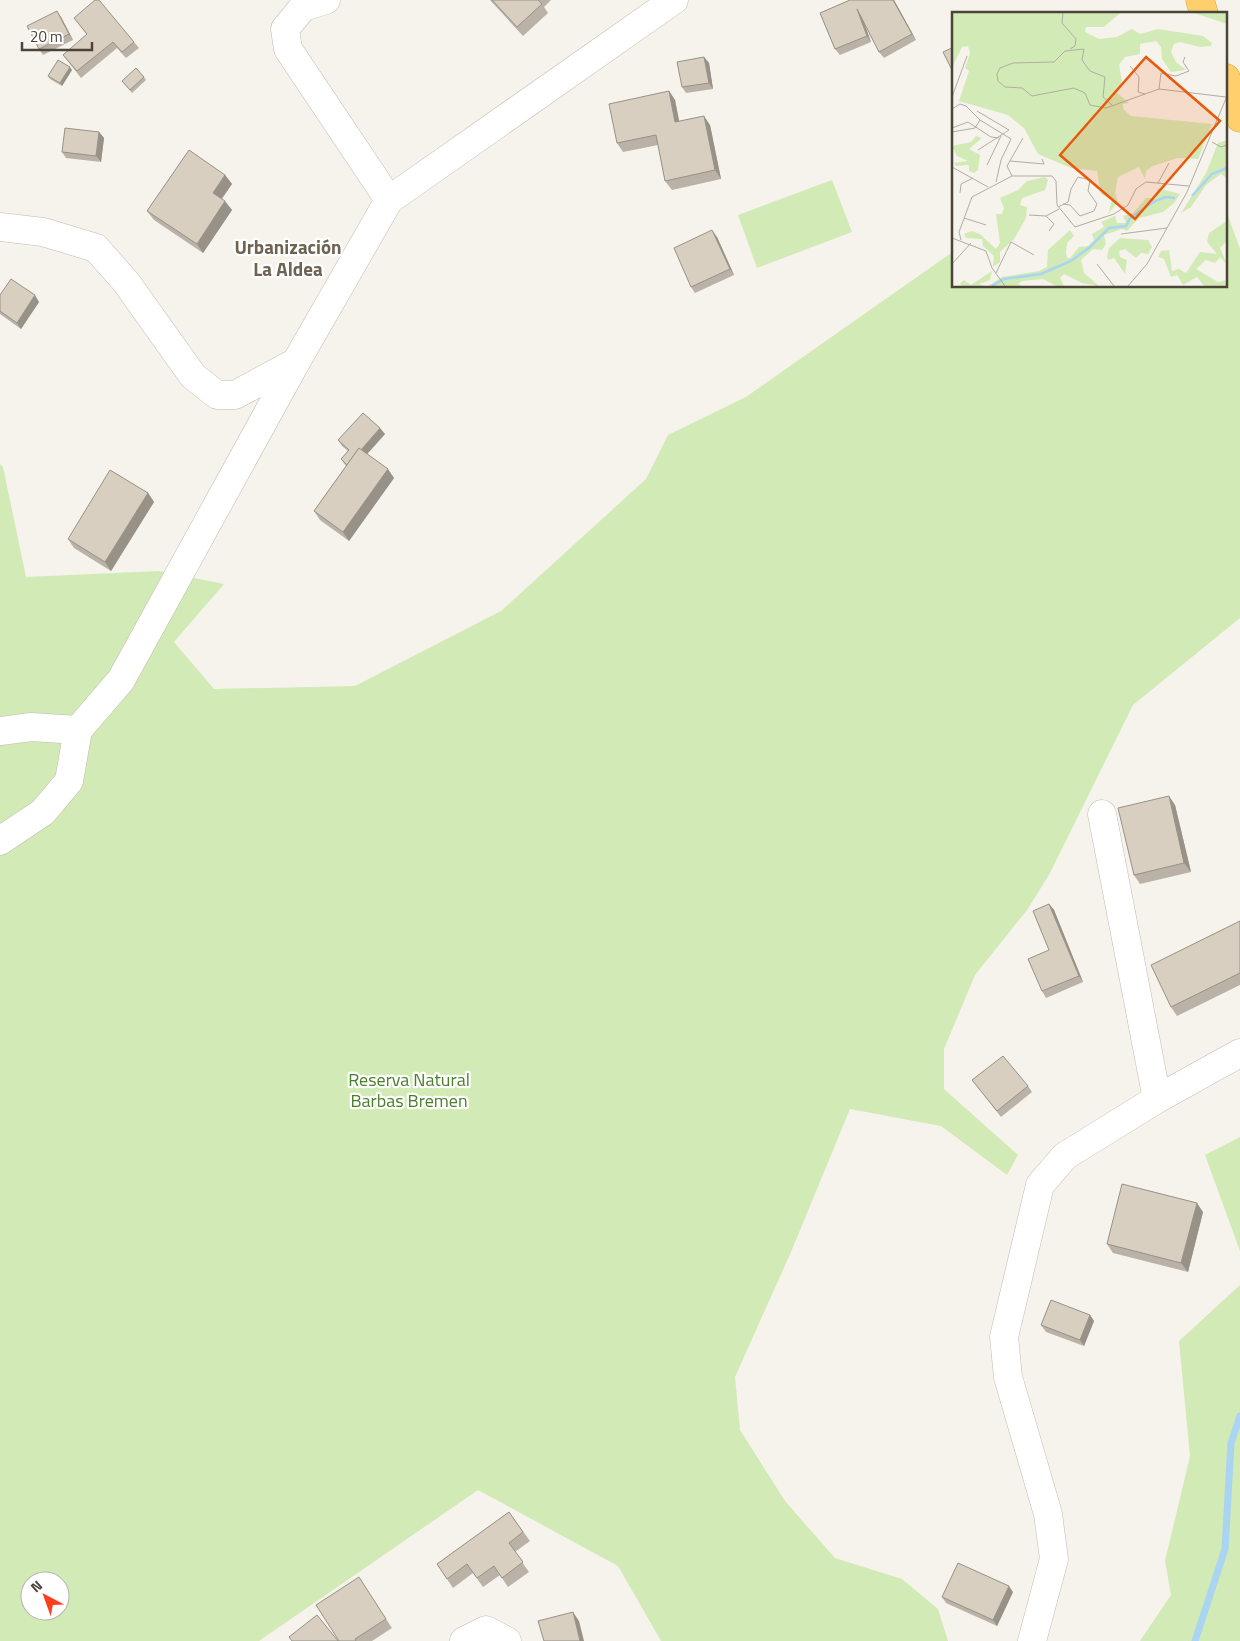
<svg xmlns="http://www.w3.org/2000/svg" width="1240" height="1641" font-family="'Titillium Web',sans-serif">
	<style>
		.green { fill: #d2eab5; fill-rule: evenodd }
		.lines { fill: none; stroke-linecap: round; stroke-linejoin: round }
		.stream { stroke: #a9d4f2; stroke-width: 7 }
		.street-casing { stroke: #c2bbae; stroke-width: 29 }
		.highway-casing { stroke: #e0a43c; stroke-width: 29 }
		.street { stroke: #fff; stroke-width: 28 }
		.highway { stroke: #ffcf6e; stroke-width: 28 }
		.wall { fill: #bab2a6 }
		.shaded-wall { fill: #979187 }
		.building { fill: #d8cfc1; stroke: #979187 }
		.labels { text-anchor: middle; dominant-baseline: central; stroke-width: 4.5; stroke-linejoin: round; paint-order: stroke }
		.park-label { font-size: 18px; fill: #4a7f2a; stroke: #fff }
		.neighbourhood-label { font-size: 19px; font-weight: bold; fill: #6e6250; stroke: #fff }
		.inset-river { fill: none; stroke: #a9d4f2; stroke-width: 2.5 }
		.inset-road { fill: none; stroke: #b2ada4; stroke-width: 1 }
		.view { fill: #e8590c; fill-opacity: 0.15; stroke: #e8590c; stroke-width: 2.5 }
		.inset-edge { fill: none; stroke: #4b4439; stroke-width: 2.5 }
	</style>
	<rect width="100%" height="100%" fill="#f6f3ec"/>
	<g class="green">
		<polygon points="832,180 852,232 757,268 738,215"/>
		<path d="M1226 210 1240 249V618L1133 705 1049 875 1027 910 975 975 944 1049V1089L1018 1155 1007 1175 941 1126 850 1109 791 1252 735 1377 740 1430 785 1501 835 1558 902 1579 938 1609 948 1641H661L618 1566 478 1490 259 1641H0V464L3 467 26 577 159 571 224 584 174 642 214 689 355 686 501 611 646 479 668 435 746 397 954 251V286H1226ZM30 1581H60V1611H30Z"/>
		<polygon points="1240,1137 1240,1251 1205,1155"/>
		<polygon points="1240,1285 1240,1641 1140,1641 1171,1595 1165,1561 1190,1456 1179,1341"/>
	</g>
	<g class="lines">
		<polyline class="stream" points="1195,1641 1225,1549 1231,1443 1240,1416"/>
		<defs>
			<g id="street">
				<polyline points="326,0 303,7 285,29 288,49 389,200"/>
				<polyline points="0,227 43,232 96,248 126,282 193,376 217,395 235,395 296,362"/>
				<polyline points="0,731 31,727 78,730"/>
				<polyline points="1102,814 1157,1099"/>
				<polyline points="0,841 43,812 69,781 78,730 121,680 296,362 389,200 674,0"/>
				<polyline points="464,1641 486,1630 507,1641"/>
				<polyline points="1032,1641 1054,1559 1048,1514 1008,1377 1004,1337 1040,1185 1065,1156 1157,1099 1240,1053"/>
			</g>
			<g id="highway">
				<polyline points="1200,0 1204,14"/>
				<polyline points="1226,78 1240,118"/>
			</g>
		</defs>
		<use href="#street" class="street-casing"/>
		<use href="#highway" class="highway-casing"/>
		<use href="#street" class="street"/>
		<use href="#highway" class="highway"/>
	</g>
	<g class="wall">
		<polygon points="490,0 551,0 544,7 548,13 523,36"/>
		<polygon points="850,0 894,0 916,40 884,58 879,52 864,22 871,42 840,55 835,49 820,13"/>
		<polygon points="61,17 73,40 43,55 39,49"/>
		<polygon points="74,18 134,42 139,48 126,58 117,48 81,78 63,55 87,35"/>
		<polygon points="704,57 709,63 713,89 686,93 682,87"/>
		<polygon points="72,70 62,86 50,79 48,76"/>
		<polygon points="144,77 146,80 132,93 122,81"/>
		<polygon points="669,91 675,100 679,121 710,125 721,179 672,190 665,181 658,145 623,152 617,143"/>
		<polygon points="99,132 104,138 101,162 66,158 62,152"/>
		<polygon points="225,175 232,184 222,199 232,210 203,253 154,220 147,211"/>
		<polygon points="717,237 734,275 695,293 691,287"/>
		<polygon points="0,295 39,302 21,329 0,314"/>
		<polygon points="385,434 367,454 394,478 349,541 320,520 314,511 346,466 341,459 348,451 342,446 338,440"/>
		<polygon points="148,493 154,502 111,571 74,548 68,539"/>
		<polygon points="1175,805 1191,872 1140,884 1134,875"/>
		<polygon points="1049,904 1054,910 1083,982 1046,998 1042,991 1049,950"/>
		<polygon points="1240,921 1240,985 1177,1016 1171,1007"/>
		<polygon points="972,1080 1028,1086 1032,1092 1001,1117"/>
		<polygon points="1203,1212 1188,1272 1113,1253 1107,1244"/>
		<polygon points="1090,1315 1094,1321 1084,1346 1046,1332 1041,1325"/>
		<polygon points="509,1512 530,1541 515,1552 529,1572 508,1587 500,1575 483,1587 473,1573 453,1588 437,1564"/>
		<polygon points="365,1587 392,1628 372,1641 339,1641"/>
		<polygon points="1013,1592 997,1626 946,1603 942,1597"/>
	</g>
	<g class="shaded-wall">
		<polygon points="893,0 894,0 916,40 912,34"/>
		<polygon points="857,9 861,15 871,42 867,36"/>
		<polygon points="57,11 61,17 73,40 69,34"/>
		<polygon points="704,57 709,63 713,89 709,83"/>
		<polygon points="70,67 72,70 62,86 60,83"/>
		<polygon points="669,91 675,100 681,131 675,122"/>
		<polygon points="704,116 710,125 721,179 715,170"/>
		<polygon points="99,132 104,138 101,162 96,156"/>
		<polygon points="225,175 232,184 219,202 213,193"/>
		<polygon points="225,201 232,210 203,253 197,244"/>
		<polygon points="712,230 717,237 734,275 730,269"/>
		<polygon points="35,295 39,302 21,329 17,323"/>
		<polygon points="380,428 385,434 352,471 348,465"/>
		<polygon points="388,469 394,478 349,541 343,532"/>
		<polygon points="148,493 154,502 111,571 105,562"/>
		<polygon points="1169,796 1175,805 1191,872 1184,863"/>
		<polygon points="1049,904 1054,910 1083,982 1079,976"/>
		<polygon points="1197,1203 1203,1212 1188,1272 1181,1263"/>
		<polygon points="1090,1315 1094,1321 1084,1346 1080,1340"/>
		<polygon points="1009,1586 1013,1592 997,1626 993,1620"/>
		<polygon points="573,1612 579,1621 584,1641 580,1641"/>
	</g>
	<g class="building">
		<polygon points="95,0 99,0 134,42 122,52 113,42 77,71 63,55 87,34 74,18"/>
		<polygon points="492,0 538,0 542,4 517,27"/>
		<polygon points="850,0 893,0 912,34 879,52 857,9 867,36 835,49 820,13"/>
		<polygon points="57,11 69,34 39,49 27,26"/>
		<polygon points="954,47 954,74 943,52"/>
		<polygon points="704,57 709,83 682,87 677,62"/>
		<polygon points="58,60 70,67 60,83 48,76"/>
		<polygon points="136,68 144,77 130,90 122,81"/>
		<polygon points="669,91 675,122 704,116 715,170 665,181 656,135 617,143 609,104"/>
		<polygon points="65,128 99,132 96,156 62,152"/>
		<polygon points="189,150 225,175 213,193 225,201 197,244 147,211"/>
		<polygon points="712,230 730,269 691,287 674,248"/>
		<polygon points="11,279 35,295 17,323 0,311 0,295"/>
		<polygon points="363,413 380,428 361,450 359,448 347,465 341,459 349,450 338,440"/>
		<polygon points="359,448 388,469 343,532 314,511"/>
		<polygon points="110,470 148,493 105,562 68,539"/>
		<polygon points="1169,796 1184,863 1134,875 1118,808"/>
		<polygon points="1049,904 1079,976 1042,991 1028,959 1049,950 1033,911"/>
		<polygon points="1240,921 1240,973 1171,1007 1151,965"/>
		<polygon points="1003,1056 1028,1086 997,1111 972,1080"/>
		<polygon points="1122,1184 1197,1203 1181,1263 1107,1244"/>
		<polygon points="1051,1300 1090,1315 1080,1340 1041,1325"/>
		<polygon points="509,1512 523,1532 509,1543 523,1562 502,1578 494,1566 477,1578 467,1564 447,1579 437,1564"/>
		<polygon points="958,1563 1009,1586 993,1620 942,1597"/>
		<polygon points="359,1577 386,1619 355,1639 356,1641 339,1641 316,1605"/>
		<polygon points="573,1612 580,1641 544,1641 538,1621"/>
		<polygon points="317,1615 338,1641 292,1641 289,1637"/>
	</g>
	<g class="labels">
		<g class="park-label">
			<text x="409" y="1079">Reserva Natural<tspan x="409" dy="21">Barbas Bremen</tspan></text>
		</g>
		<g class="neighbourhood-label">
			<text x="288" y="246">Urbanización<tspan x="288" dy="22">La Aldea</tspan></text>
		</g>
	</g>
	<g transform="translate(952 12)">
		<rect width="275" height="275" fill="#f6f3ec"/>
		<path d="M0 1H168L152 15H134L133 20 147 27 165 25 180 17 188 22 206 17 251 24 260 31 259 34 248 35 228 30 222 32 219 40 224 50 234 58 219 60 210 47 209 35 204 29 188 32V42L173 45 167 53 170 69 165 81 177 91 171 92V97L179 104 260 112 246 147 225 146 201 154 194 159 193 167 187 155 166 165 163 181 166 190 156 202 160 188 149 182 145 159 119 156 86 142 72 116 56 103 7 89 17 59 13 56 18 41 16 34 10 35 0 56ZM242 1H275V12ZM24 124 30 126 17 137 28 143 26 158 22 161 17 159V153L4 154 2 151 16 149 5 144 0 134 19 130ZM275 128V166L269 162 254 173 239 195 229 201 254 161 266 131ZM93 165 96 168 93 178 70 186 68 193 75 195 74 206 62 227 48 240V250L41 255 42 244 31 234 30 227 14 226 12 222 20 219 28 222 44 237 48 231 44 202H50L52 196 48 186 66 178 75 169ZM206 176 228 182 223 190 211 200 187 206 175 219 170 217 152 223 154 232 150 238 141 237 129 248 132 261 147 274 130 271 112 262 108 266 112 274H104L91 267 70 269 66 272 70 274H36L50 265 87 259 95 255 96 238 118 218 122 224 115 231 114 241 115 246H118L127 235 136 234 142 228 140 222 152 215 149 210 163 204 165 211H174L171 204 181 201 194 186H202ZM275 209V229L268 236 275 252 268 245 263 251 254 248 244 257 266 270 275 268V274H252L245 265 231 273 225 263 219 265 212 247 206 245 209 239 217 238 220 259 227 257 234 261 248 240 265 242 255 230 257 221ZM168 226 196 228 200 235 196 242 189 241 184 246 173 237 167 239 168 245 175 248 173 262 162 246 156 248 155 245 157 236ZM40 259 38 268 27 272 33 274H9L8 271 12 268 19 273Z" fill="#d2eab5"/>
		<path class="inset-river" d="M240 184 260 162 275 156M40 274 52 267 89 262 119 249 138 235 157 216 174 214 178 206 203 189 214 185 223 186"/>
		<path class="inset-road" d="M111 1 110 11 124 27 123 34 118 37M178 54 187 65 186 80 193 82M207 77 209 61 224 64 237 59 231 50 233 45M0 85 15 44M160 93 151 85 153 65 138 59 130 48 132 37 113 39 102 50 61 51 48 56 45 62 46 69 53 75 70 76 80 84 122 76 133 81 138 93 154 96 207 77 274 85M0 97 8 92 14 94 28 108 59 127 49 148 44 170M25 99 57 118 26 138M0 116 16 110 39 125 47 126M0 120 23 116 28 108M260 130 269 135 275 133M58 149 92 152 90 147M35 153 49 124M0 155 36 175M60 164 55 154 71 126M206 171 217 151M8 181 9 172 21 166M106 195 116 190 119 177 126 165 138 168 136 179 145 192 142 199 128 204 118 193 111 192M77 203 94 204 107 197M94 204 102 212 97 219M12 206 34 213M169 222 215 216M0 226 34 239 40 256 53 274M9 228 7 220 20 185 60 164H100L104 169 105 193 123 215 162 202 176 193 184 177 194 170 237 174M0 252 19 231M145 252 162 274M44 261 59 230 82 243M176 274 195 252 235 180 275 84"/>
		<path class="view" d="M194 45 268 109 183 207 108 143Z"/>
		<rect width="275" height="275" class="inset-edge"/>
	</g>
	<g transform="translate(45 1596) rotate(319)"><circle r="24" fill="#ffffff" stroke="#b7b4b0"/>
	<path d="M0-4L9 19L0 12L-9 19Z" fill="#fc3f1d"/>
	<text y="-8" font-size="14" font-weight="bold" text-anchor="middle" fill="#4b4439">N</text>
	</g>
	<path d="M22 42v8h70v-8" fill="none" stroke="#4b4439" stroke-width="2.5"/>
	<text x="30" y="42" font-size="15" fill="#4b4439" stroke="#ffffff" stroke-width="4" paint-order="stroke">20 m</text>
</svg>
